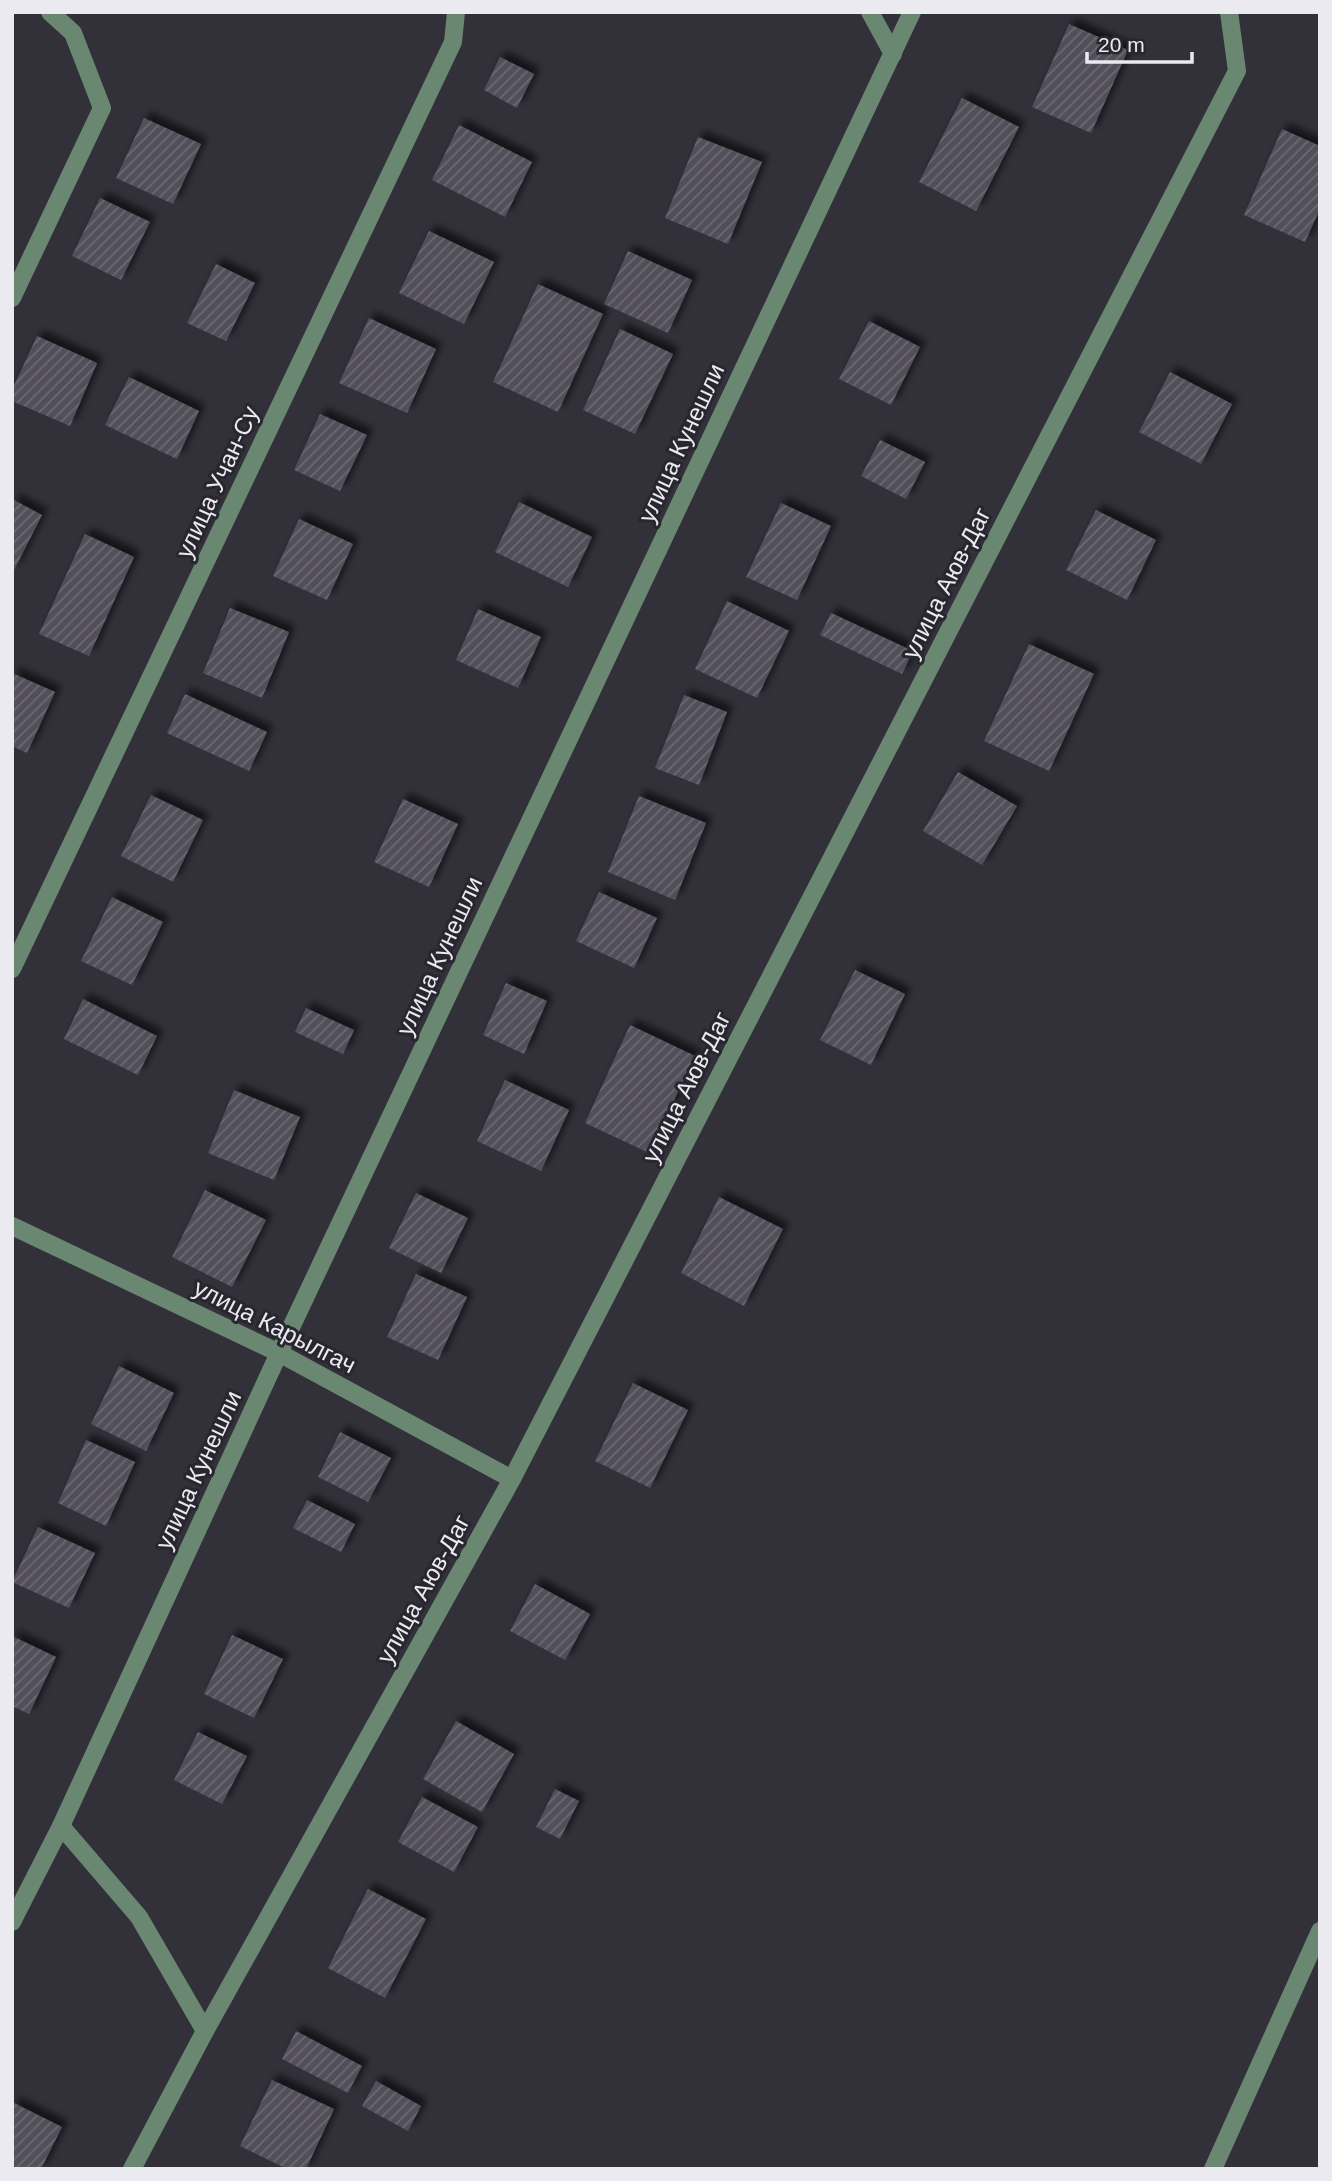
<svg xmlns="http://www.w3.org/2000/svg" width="1332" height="2181" font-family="Arial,sans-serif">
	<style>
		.building { fill: url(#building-hatch); filter: url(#shadow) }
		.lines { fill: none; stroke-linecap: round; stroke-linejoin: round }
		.minor { stroke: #698771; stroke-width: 18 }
		.labels { text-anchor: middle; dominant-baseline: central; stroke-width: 6; stroke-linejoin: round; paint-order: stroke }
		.street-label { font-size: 24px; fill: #eceaf1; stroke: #28262f }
	</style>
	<defs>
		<pattern id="building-hatch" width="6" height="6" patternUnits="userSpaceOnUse" patternTransform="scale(1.75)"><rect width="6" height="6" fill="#52505a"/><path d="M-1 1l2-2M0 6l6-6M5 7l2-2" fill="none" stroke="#6b6972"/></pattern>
		<filter id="shadow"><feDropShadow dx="6" dy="-6" stdDeviation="3.5" flood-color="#0009"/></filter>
	</defs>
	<rect width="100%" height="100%" fill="#323039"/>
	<g class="building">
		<polygon points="1069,24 1128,50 1091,133 1032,107"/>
		<polygon points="500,57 534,74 517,108 484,90"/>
		<polygon points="962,98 1019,127 976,211 919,182"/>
		<polygon points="144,118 201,144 173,204 116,178"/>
		<polygon points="459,125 532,162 505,217 432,180"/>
		<polygon points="1282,129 1320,146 1320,209 1305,242 1244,215"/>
		<polygon points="698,137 762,162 728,244 665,218"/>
		<polygon points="100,198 150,222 121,280 72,256"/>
		<polygon points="429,231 494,262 464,324 399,293"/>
		<polygon points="628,251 692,280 668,333 604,304"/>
		<polygon points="216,264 255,283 226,341 187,323"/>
		<polygon points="538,284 603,314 558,412 493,382"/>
		<polygon points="369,318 436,349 407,413 339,383"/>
		<polygon points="869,321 920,347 891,405 839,379"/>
		<polygon points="620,329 673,354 635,434 583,410"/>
		<polygon points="37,336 97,363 70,426 12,401 12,390"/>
		<polygon points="1170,372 1232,404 1201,464 1139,432"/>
		<polygon points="129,377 199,411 177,459 105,425"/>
		<polygon points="320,414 367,435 340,491 294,470"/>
		<polygon points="880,440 925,462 906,499 861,476"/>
		<polygon points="12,499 42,515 12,574"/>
		<polygon points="519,502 592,537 568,587 495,552"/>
		<polygon points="781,503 831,526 797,600 746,577"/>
		<polygon points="1096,510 1156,540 1127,600 1066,570"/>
		<polygon points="299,519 353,544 327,600 273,576"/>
		<polygon points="85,534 134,557 89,656 39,634"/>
		<polygon points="727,601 789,631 757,698 695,669"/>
		<polygon points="230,608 289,632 262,698 203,673"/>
		<polygon points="478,609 541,637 518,688 456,660"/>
		<polygon points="831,613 913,651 902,674 820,635"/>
		<polygon points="1029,644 1094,674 1049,771 984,741"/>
		<polygon points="12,673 55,692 27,753 12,746"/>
		<polygon points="185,694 267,732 249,771 167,733"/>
		<polygon points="684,695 727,712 699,785 655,768"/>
		<polygon points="958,772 1017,806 982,865 923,831"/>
		<polygon points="151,795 203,820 173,882 121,856"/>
		<polygon points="639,796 706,823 675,900 608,872"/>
		<polygon points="403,799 458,824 429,887 374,862"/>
		<polygon points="599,892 657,918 634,968 576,941"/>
		<polygon points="112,897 163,922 132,985 81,961"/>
		<polygon points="855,970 905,994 871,1065 820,1040"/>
		<polygon points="506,983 547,1001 524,1054 483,1035"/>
		<polygon points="83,999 157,1036 138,1075 64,1039"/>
		<polygon points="306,1008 354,1030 343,1054 295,1032"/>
		<polygon points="630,1025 695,1056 649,1153 585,1123"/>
		<polygon points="505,1080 569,1110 541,1171 477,1141"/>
		<polygon points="234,1090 300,1117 274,1180 208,1153"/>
		<polygon points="205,1190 266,1220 232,1287 172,1257"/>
		<polygon points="416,1193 468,1218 441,1273 389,1248"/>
		<polygon points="719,1197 783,1229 744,1306 681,1273"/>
		<polygon points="416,1274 467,1297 438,1360 387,1337"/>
		<polygon points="119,1366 174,1393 146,1451 91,1424"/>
		<polygon points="633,1383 688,1410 650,1488 595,1461"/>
		<polygon points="340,1432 391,1458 368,1502 318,1477"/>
		<polygon points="86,1440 135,1462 106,1526 58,1503"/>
		<polygon points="307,1500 355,1524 341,1552 293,1528"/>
		<polygon points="38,1527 95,1553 69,1608 12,1582"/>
		<polygon points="535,1584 590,1614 565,1660 510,1631"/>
		<polygon points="232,1635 283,1659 254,1718 204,1694"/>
		<polygon points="12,1636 56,1657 29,1714 12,1706"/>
		<polygon points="456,1721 514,1754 482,1812 423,1779"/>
		<polygon points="198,1732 247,1756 222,1804 174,1780"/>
		<polygon points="555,1789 579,1801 560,1839 536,1827"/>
		<polygon points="422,1797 478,1827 454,1872 398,1842"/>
		<polygon points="368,1889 426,1919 385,1998 328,1968"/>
		<polygon points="296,2031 362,2066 348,2093 282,2059"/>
		<polygon points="272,2080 334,2109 306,2169 287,2169 240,2146"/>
		<polygon points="376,2081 421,2106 408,2131 362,2106"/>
		<polygon points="12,2102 62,2127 41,2169 12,2169"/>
	</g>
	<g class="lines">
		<g class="minor">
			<polyline points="870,12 893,54"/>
			<polyline points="12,298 102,108 73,33 50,12"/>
			<polyline points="12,969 453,42 456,12"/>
			<polyline points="12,1226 279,1353 512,1479"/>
			<polyline points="61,1826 139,1917 205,2031"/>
			<polyline points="12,1922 61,1826 279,1353 912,12"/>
			<polyline points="132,2169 205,2031 512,1479 1237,71 1229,12"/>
			<polyline points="1213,2169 1320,1931"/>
		</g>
	</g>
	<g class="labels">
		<g class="street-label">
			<text transform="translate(681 443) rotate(-65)">улица Кунешли</text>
			<text transform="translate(217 482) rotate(-65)">улица Учан-Су</text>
			<text transform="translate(946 583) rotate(-63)">улица Аюв-Даг</text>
			<text transform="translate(439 956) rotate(-65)">улица Кунешли</text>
			<text transform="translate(686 1087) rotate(-63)">улица Аюв-Даг</text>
			<text transform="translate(275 1326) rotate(27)">улица Карылгач</text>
			<text transform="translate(198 1470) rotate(-65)">улица Кунешли</text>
			<text transform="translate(423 1589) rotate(-61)">улица Аюв-Даг</text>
		</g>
	</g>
	<rect width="1332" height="2181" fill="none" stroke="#eceaf1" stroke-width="28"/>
	<path d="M1087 52v10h105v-10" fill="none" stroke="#eceaf1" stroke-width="3.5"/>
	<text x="1098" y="52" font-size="21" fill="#eceaf1" stroke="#28262f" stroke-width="5" paint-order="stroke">20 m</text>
</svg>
